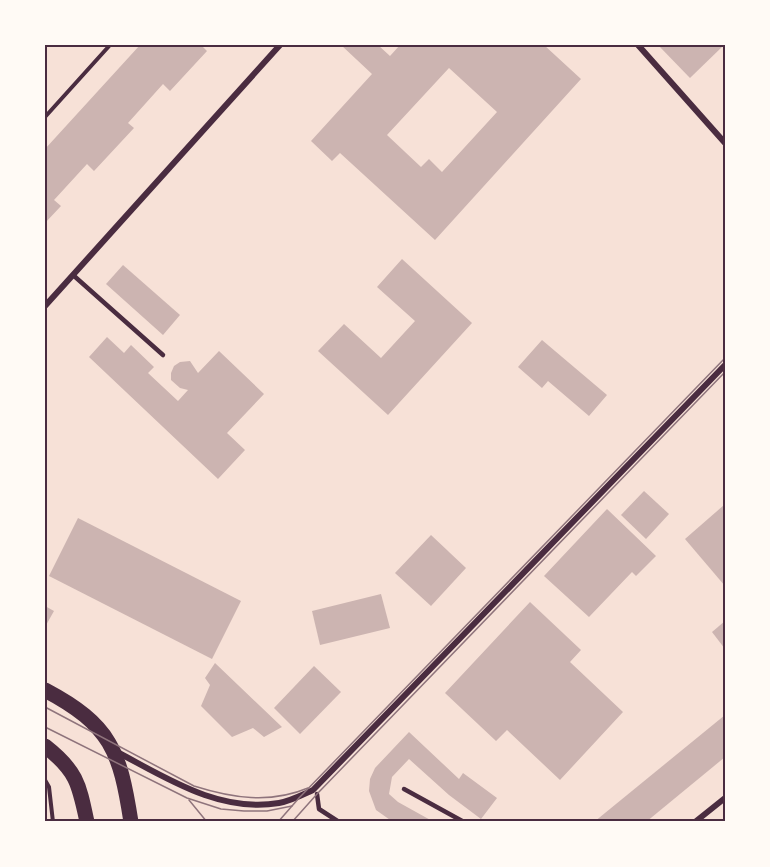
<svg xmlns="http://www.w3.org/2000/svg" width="770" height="867" font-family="Commissioner,sans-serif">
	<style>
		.building { fill: #ccb4b1; fill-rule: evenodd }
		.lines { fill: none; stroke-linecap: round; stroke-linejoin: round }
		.path { stroke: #4a2c40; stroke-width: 4 }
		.service { stroke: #4a2c40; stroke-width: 4.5 }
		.minor { stroke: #4a2c40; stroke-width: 6 }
		.primary { stroke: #4a2c40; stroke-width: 15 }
		.tram { stroke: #8f747c; stroke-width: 1.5 }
		.neatline { fill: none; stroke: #4a2c40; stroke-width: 2 }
	</style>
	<rect width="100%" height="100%" fill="#f7e1d7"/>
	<g class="building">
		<polygon points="140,45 201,45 207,51 170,91 163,84 128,123 134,128 94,171 87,164 54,200 61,206 45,223 45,149"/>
		<path d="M341 45H378L390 56 400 45H544L581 79 435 240 340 153 332 161 311 141 372 74ZM449 68 497 112 442 172 429 159 421 167 387 135Z"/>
		<polygon points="658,45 724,45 690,78"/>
		<polygon points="402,259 472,323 388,415 318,351 344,324 381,358 415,321 377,287"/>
		<polygon points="123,265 180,315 163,335 106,284"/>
		<polygon points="107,337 124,353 131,345 154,367 148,373 178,401 188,390 180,388 171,380 171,373 174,366 180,362 190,361 198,373 219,351 264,394 227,433 245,450 218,479 89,357"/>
		<polygon points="542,340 607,395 589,416 548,381 542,388 518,367"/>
		<polygon points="644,491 669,514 646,539 621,515"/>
		<polygon points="724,505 725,506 725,586 685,539"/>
		<polygon points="607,509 656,556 636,576 632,572 589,617 544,576"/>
		<polygon points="78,518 241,601 212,659 49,576"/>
		<polygon points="431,535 466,568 431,606 395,573"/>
		<polygon points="381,594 390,628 320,645 312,611"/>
		<polygon points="530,602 581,650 570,662 623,712 560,780 507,730 496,741 445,693"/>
		<polygon points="45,606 54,611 45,627"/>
		<polygon points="725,621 725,649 712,632"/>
		<polygon points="215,663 282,727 264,737 253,728 232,737 201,706 210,685 205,678"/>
		<polygon points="314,666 341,692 300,734 274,708"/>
		<polygon points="725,715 725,757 646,822 594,822"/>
		<polygon points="409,732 459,779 463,773 497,798 481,819 449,795 409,759 392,777 389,794 398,802 434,822 393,822 376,810 369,791 370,779 375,768"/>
	</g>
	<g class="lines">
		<g class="path">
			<polyline points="45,117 110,45"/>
			<polyline points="45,780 49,787 53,822"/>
		</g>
		<g class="service">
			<polyline points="73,275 163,355"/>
			<polyline points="404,789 464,822"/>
			<polyline points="317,794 319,809 339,822"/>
		</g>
		<g class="minor">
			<polyline points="638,45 725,143"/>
			<polyline points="45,306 280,45"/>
			<path d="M119 753C168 779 220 813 279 803 291 801 302 795 313 790L725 365"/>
			<polyline points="695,822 725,798"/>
		</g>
		<g class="primary">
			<path d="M45 690C111 725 120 751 131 822"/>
			<path d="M45 746C77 771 79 784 87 822"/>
		</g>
		<g class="tram">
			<path d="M45 707 194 786C232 798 270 804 308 788"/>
			<polyline points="45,727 187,798 221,809 244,811 267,811 292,806"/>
			<polyline points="189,800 207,822"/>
			<polyline points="278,822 299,798 725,358"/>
			<polyline points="292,822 317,794 725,372"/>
		</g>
	</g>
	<rect width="770" height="867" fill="none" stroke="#fffaf5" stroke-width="93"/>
	<rect x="46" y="46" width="678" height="774" class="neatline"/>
</svg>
